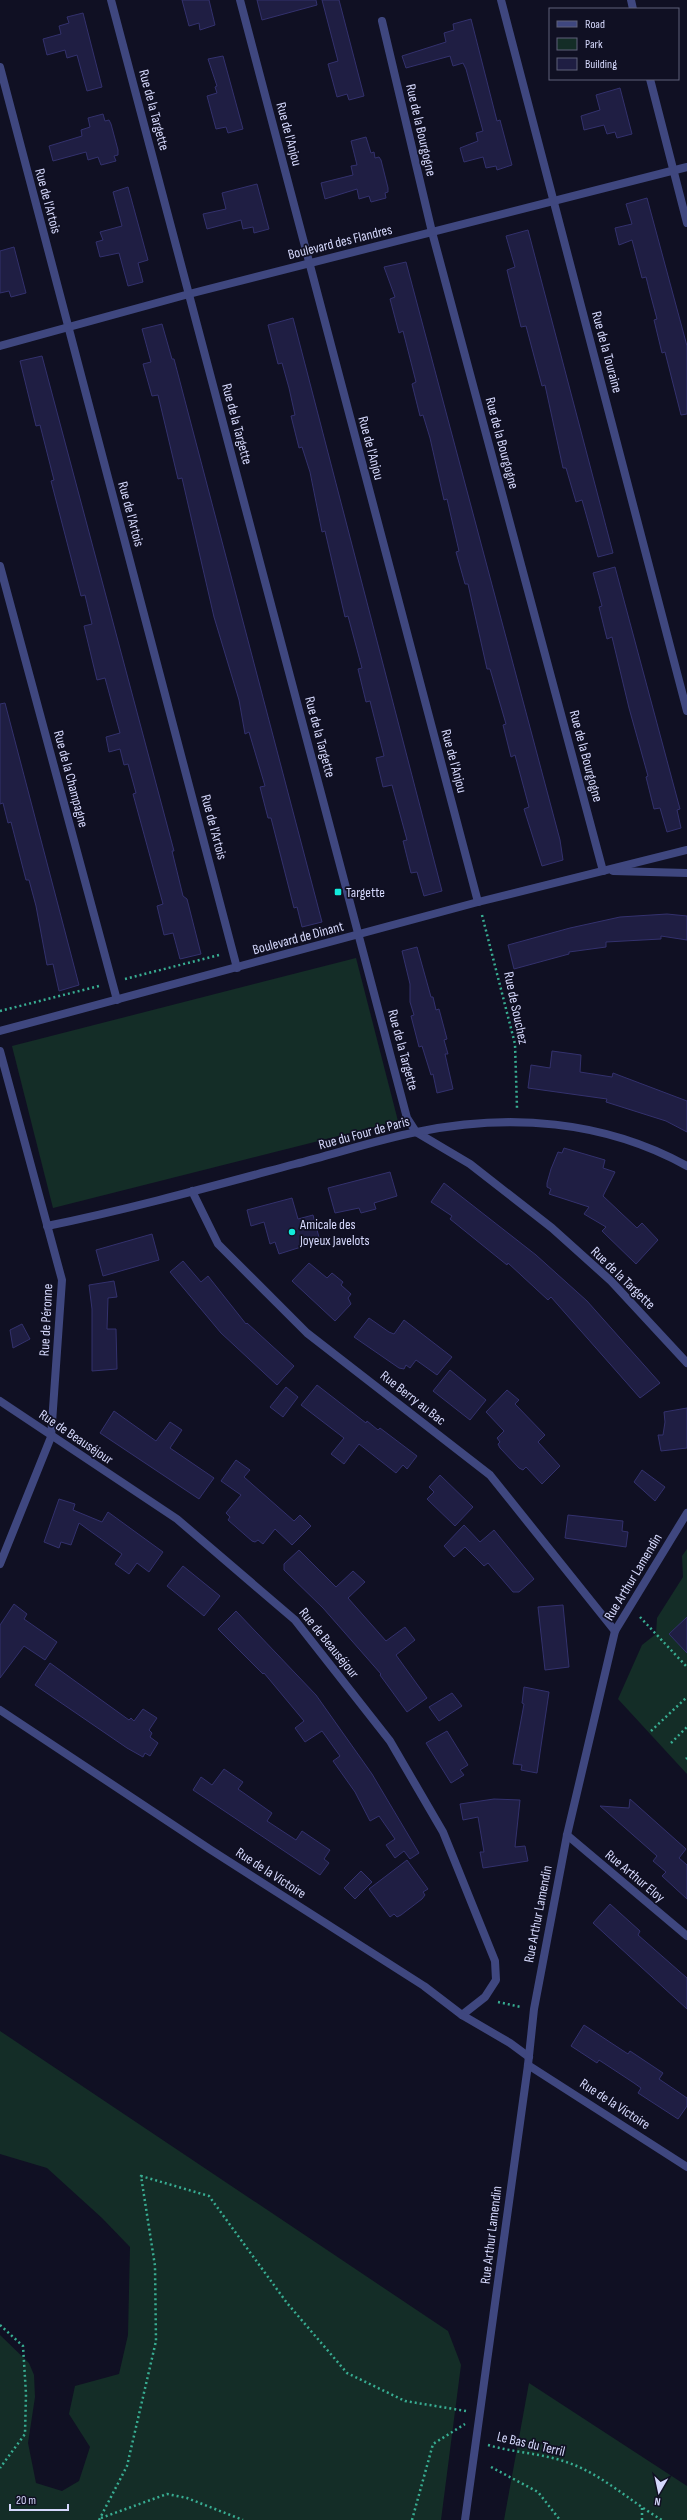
<svg xmlns="http://www.w3.org/2000/svg" width="687" height="2520" font-family="'Sofia Sans Condensed',sans-serif">
	<style>
		.green { fill: #142d27 }
		.building { fill: #1f1e43; stroke: #33316d }
		.lines { fill: none; stroke-linecap: round; stroke-linejoin: round }
		.path { stroke: #38ad92; stroke-width: 2.5; stroke-dasharray: 2 3; stroke-linecap: butt }
		.minor { stroke: #3f477f; stroke-width: 8 }
		.tertiary { stroke: #3f477f; stroke-width: 8 }
		.poi-dot { fill: #12ebdb; stroke: #101023; stroke-width: 1.5 }
		.labels { text-anchor: middle; dominant-baseline: central; stroke-width: 3.5; stroke-linejoin: round; paint-order: stroke }
		.street-label { font-size: 14px; fill: #d5d8fc; stroke: #101023 }
		.poi-label { font-size: 14px; fill: #d5d8fc; stroke: #101023; text-anchor: start }
	</style>
	<rect width="100%" height="100%" fill="#101023"/>
	<g class="green">
		<polygon points="356,958 398,1121 53,1208 12,1046"/>
		<polygon points="687,1549 687,1774 618,1699 642,1645 656,1634 657,1618 683,1577 682,1556"/>
		<polygon points="0,2031 448,2331 461,2365 441,2520 0,2520 0,2335 29,2363 34,2375 35,2397 28,2443 36,2483 62,2491 79,2481 90,2447 69,2414 75,2386 119,2374 128,2335 130,2247 102,2218 47,2168 0,2154"/>
		<polygon points="529,2383 687,2486 687,2520 504,2520"/>
	</g>
	<g class="building">
		<polygon points="182,0 209,0 215,25 200,30 199,23 189,26"/>
		<polygon points="257,0 316,0 317,5 262,20"/>
		<polygon points="322,0 339,0 364,96 349,100 347,94 337,97 328,64 338,61"/>
		<polygon points="83,13 102,87 87,91 77,55 67,58 65,50 47,55 43,39 61,34 59,26 69,23 67,17"/>
		<polygon points="471,19 497,121 500,120 512,165 497,170 496,166 486,168 483,157 464,162 460,148 478,141 476,133 483,131 466,69 463,63 453,66 450,56 406,68 402,56 446,42 444,33 454,30 453,24"/>
		<polygon points="223,56 243,129 228,133 226,127 216,129 207,96 217,93 215,87 217,86 208,59"/>
		<polygon points="620,88 632,134 617,138 615,132 607,134 604,125 584,130 581,116 600,110 596,95"/>
		<polygon points="103,114 105,121 109,120 111,124 118,150 118,155 114,156 116,161 101,165 98,157 88,160 86,152 53,161 49,146 82,136 81,130 90,127 88,118"/>
		<polygon points="366,137 371,153 374,152 375,158 379,157 381,160 388,188 388,192 385,193 386,198 371,202 369,196 359,199 357,189 325,199 321,183 353,175 351,166 357,165 351,141"/>
		<polygon points="257,184 269,229 254,233 253,227 243,229 241,220 207,229 203,214 226,209 222,193"/>
		<polygon points="128,187 148,260 138,263 143,282 128,286 119,253 100,257 96,242 103,240 100,232 122,226 113,192"/>
		<polygon points="647,198 687,346 687,414 681,415 665,352 662,353 654,320 657,319 650,293 646,277 642,278 632,240 619,245 615,228 632,224 626,204"/>
		<polygon points="528,230 613,553 598,557 582,500 576,502 566,468 563,468 545,385 542,386 526,326 521,327 507,270 515,267 506,236"/>
		<polygon points="14,247 26,293 11,297 9,291 0,293 0,251"/>
		<polygon points="406,262 560,840 563,860 542,866 524,809 529,807 515,755 511,757 503,725 506,724 490,669 487,669 468,584 465,584 456,552 459,551 447,499 444,500 430,438 423,415 420,416 412,384 416,382 403,331 399,333 390,299 395,297 384,267"/>
		<polygon points="293,318 442,891 424,896 417,872 411,873 403,841 407,840 392,785 383,787 376,758 384,756 370,701 366,702 358,669 362,668 348,616 345,617 325,531 322,532 310,472 302,447 299,448 291,416 295,415 289,388 282,363 278,364 268,325"/>
		<polygon points="162,324 172,359 174,359 322,922 302,927 297,907 294,908 271,818 268,818 260,787 265,786 249,732 245,734 239,700 214,617 182,478 178,479 158,395 152,396 143,364 151,362 142,329"/>
		<polygon points="42,356 174,851 172,851 183,896 187,899 201,954 180,959 173,933 164,935 157,906 163,904 133,794 136,793 128,764 124,765 120,749 109,752 106,737 120,733 105,678 97,680 84,626 92,624 85,595 81,596 51,481 54,480 40,425 36,426 20,361"/>
		<polygon points="615,567 680,809 677,810 681,828 667,832 660,808 654,809 646,777 648,776 629,708 612,637 607,639 599,607 602,606 593,573"/>
		<polygon points="5,703 79,985 59,991 53,964 47,965 36,906 29,880 26,880 11,822 8,823 3,803 0,804 0,704"/>
		<polygon points="667,914 687,916 687,940 661,936 661,939 606,942 606,947 569,952 569,954 514,969 508,945 570,928 620,917"/>
		<polygon points="417,947 431,997 433,997 436,1010 439,1009 447,1039 444,1040 448,1054 445,1054 453,1089 437,1093 433,1074 431,1075 422,1046 419,1047 411,1016 414,1015 410,1002 410,984 402,951"/>
		<polygon points="552,1051 581,1055 580,1072 612,1077 613,1073 687,1101 687,1132 666,1121 606,1102 607,1099 528,1088 531,1065 550,1068"/>
		<polygon points="564,1148 605,1160 603,1168 615,1172 603,1196 637,1228 642,1223 658,1240 636,1264 602,1231 606,1227 584,1214 589,1207 549,1194 551,1189 547,1187 547,1183 551,1169 558,1152 562,1153"/>
		<polygon points="390,1172 397,1196 374,1203 376,1209 361,1213 359,1208 335,1213 328,1188"/>
		<polygon points="444,1183 536,1255 587,1301 660,1383 640,1398 551,1297 548,1300 508,1263 507,1265 450,1219 452,1216 431,1202"/>
		<polygon points="292,1198 298,1219 313,1215 320,1241 279,1254 275,1242 270,1244 264,1222 251,1226 247,1210"/>
		<polygon points="152,1234 159,1260 103,1276 96,1250"/>
		<polygon points="183,1261 201,1282 208,1276 246,1324 247,1323 294,1366 277,1385 221,1333 170,1272"/>
		<polygon points="309,1263 327,1278 332,1273 343,1282 341,1285 351,1294 348,1298 351,1304 335,1321 292,1281"/>
		<polygon points="114,1281 117,1297 108,1298 107,1329 116,1329 117,1369 92,1371 92,1309 89,1285"/>
		<polygon points="369,1318 389,1332 394,1334 404,1320 452,1357 437,1375 416,1360 410,1368 406,1365 404,1369 399,1368 354,1337"/>
		<polygon points="22,1324 30,1339 13,1348 10,1330"/>
		<polygon points="450,1370 486,1400 470,1420 433,1391"/>
		<polygon points="317,1385 366,1423 367,1421 378,1430 380,1428 417,1456 407,1469 403,1465 396,1473 359,1444 344,1464 331,1454 344,1438 301,1405"/>
		<polygon points="286,1387 298,1397 283,1417 270,1407"/>
		<polygon points="507,1390 519,1400 515,1404 545,1435 538,1442 560,1466 542,1484 526,1467 523,1470 519,1468 500,1448 498,1444 500,1442 497,1438 504,1431 486,1412"/>
		<polygon points="687,1408 687,1448 661,1451 658,1435 663,1435 665,1422 664,1412"/>
		<polygon points="114,1411 156,1441 170,1422 182,1430 170,1448 214,1478 199,1499 100,1433"/>
		<polygon points="236,1460 250,1470 244,1477 294,1521 300,1515 311,1526 292,1545 275,1529 263,1544 258,1540 255,1542 252,1541 228,1520 230,1517 226,1513 241,1495 221,1481"/>
		<polygon points="642,1470 665,1487 655,1501 634,1482"/>
		<polygon points="440,1475 473,1507 455,1526 427,1499 434,1492 429,1487"/>
		<polygon points="59,1499 75,1504 73,1510 102,1522 108,1512 163,1552 149,1572 137,1563 129,1574 115,1564 122,1554 79,1523 71,1545 61,1542 59,1548 44,1542"/>
		<polygon points="568,1515 623,1521 622,1531 628,1532 626,1547 565,1538"/>
		<polygon points="464,1525 480,1542 494,1530 534,1579 519,1592 513,1592 488,1563 484,1566 465,1547 454,1557 444,1546"/>
		<polygon points="299,1550 336,1587 353,1571 365,1582 348,1598 386,1641 405,1627 415,1640 396,1655 427,1698 407,1712 380,1675 381,1674 323,1608 284,1570 284,1564"/>
		<polygon points="183,1566 220,1596 204,1616 167,1586"/>
		<polygon points="14,1604 27,1614 24,1619 57,1642 45,1660 24,1646 0,1678 0,1625"/>
		<polygon points="563,1605 569,1667 545,1670 538,1607"/>
		<polygon points="236,1611 316,1695 372,1774 419,1853 410,1859 404,1851 395,1858 386,1845 395,1839 379,1816 370,1821 355,1792 333,1761 340,1756 322,1731 305,1742 295,1728 304,1721 264,1673 263,1674 218,1629"/>
		<polygon points="687,1617 687,1653 669,1634"/>
		<polygon points="50,1663 129,1720 131,1718 134,1721 143,1709 157,1718 149,1730 152,1733 150,1737 158,1743 150,1756 145,1753 143,1757 127,1748 35,1685"/>
		<polygon points="524,1687 549,1692 537,1773 521,1770 522,1765 513,1764 524,1704 522,1703"/>
		<polygon points="452,1693 462,1706 439,1721 429,1707"/>
		<polygon points="447,1731 468,1765 460,1770 464,1775 451,1783 426,1743"/>
		<polygon points="224,1769 243,1782 238,1789 272,1813 267,1821 296,1840 302,1831 330,1850 324,1859 329,1863 320,1875 193,1790 201,1777 212,1785"/>
		<polygon points="494,1799 520,1800 515,1847 525,1846 528,1861 483,1868 480,1852 484,1852 478,1817 463,1820 460,1804"/>
		<polygon points="630,1799 686,1849 679,1858 687,1865 687,1899 662,1876 666,1872 653,1861 657,1856 600,1806 629,1808"/>
		<polygon points="407,1860 428,1889 423,1892 425,1895 422,1899 401,1915 397,1917 394,1914 390,1917 369,1889"/>
		<polygon points="361,1871 372,1882 355,1899 344,1888"/>
		<polygon points="610,1904 640,1931 638,1935 687,1978 687,2009 593,1923"/>
		<polygon points="584,2025 628,2054 630,2051 663,2073 659,2079 687,2098 687,2106 678,2119 638,2093 641,2088 634,2083 599,2060 597,2063 571,2046"/>
	</g>
	<g class="lines">
		<g class="path">
			<polyline points="482,915 515,1044 517,1108"/>
			<polyline points="125,979 219,955"/>
			<polyline points="0,1011 99,986"/>
			<polyline points="640,1617 687,1667"/>
			<polyline points="651,1731 687,1697"/>
			<polyline points="671,1743 687,1727"/>
			<polyline points="686,1759 687,1758"/>
			<polyline points="498,2002 521,2007"/>
			<polyline points="0,2325 23,2346 26,2394 25,2434 0,2468"/>
			<path d="M488 2445C515 2453 542 2453 569 2463 603 2475 631 2502 662 2520"/>
			<polyline points="491,2467 538,2492 560,2520"/>
			<polyline points="101,2518 167,2494 187,2498 243,2520"/>
			<polyline points="99,2520 127,2466 156,2341 155,2266 141,2176 209,2196 287,2303 347,2373 405,2401 466,2411"/>
			<polyline points="412,2520 433,2444 465,2424"/>
			<polyline points="642,2520 642,2508"/>
		</g>
		<g class="minor">
			<polyline points="111,0 407,1118 416,1132 470,1164 552,1228 611,1281 687,1363"/>
			<polyline points="240,0 478,902"/>
			<polyline points="501,0 687,711"/>
			<polyline points="631,0 633,9"/>
			<polyline points="382,21 432,232 603,871"/>
			<polyline points="0,67 237,968"/>
			<polyline points="650,79 687,223"/>
			<polyline points="0,346 189,294 687,167"/>
			<polyline points="0,566 117,1000"/>
			<polyline points="613,871 687,873"/>
			<polyline points="0,1031 478,902 687,850"/>
			<polyline points="0,1051 62,1280 51,1437 0,1564"/>
			<polyline points="192,1191 218,1244 307,1333 490,1475 615,1631"/>
			<path d="M47 1226C130 1209 213 1186 295 1164 335 1154 376 1140 417 1132 509 1113 604 1120 687 1166"/>
			<polyline points="0,1401 177,1519 295,1620 390,1741 443,1832 495,1961 496,1980 485,1997 462,2015"/>
			<polyline points="0,1710 211,1850 424,1986 462,2015 510,2043 529,2057"/>
			<polyline points="567,1835 687,1936"/>
			<polyline points="528,2065 687,2167"/>
		</g>
		<polyline class="tertiary" points="465,2520 528,2065 534,2009 567,1835 615,1631 687,1513"/>
	</g>
	<g class="poi-dot">
		<rect x="334" y="888" width="8" height="8" rx="2"/>
		<circle cx="292" cy="1232" r="4"/>
	</g>
	<g class="labels">
		<g class="street-label">
			<text transform="translate(154 110) rotate(75)">Rue de la Targette</text>
			<text transform="translate(421 130) rotate(77)">Rue de la Bourgogne</text>
			<text transform="translate(289 134) rotate(75)">Rue de l'Anjou</text>
			<text transform="translate(48 201) rotate(75)">Rue de l'Artois</text>
			<text transform="translate(340 242) rotate(-14)">Boulevard des Flandres</text>
			<text transform="translate(607 352) rotate(75)">Rue de la Touraine</text>
			<text transform="translate(237 424) rotate(75)">Rue de la Targette</text>
			<text transform="translate(502 443) rotate(75)">Rue de la Bourgogne</text>
			<text transform="translate(371 448) rotate(75)">Rue de l'Anjou</text>
			<text transform="translate(131 514) rotate(75)">Rue de l'Artois</text>
			<text transform="translate(320 737) rotate(75)">Rue de la Targette</text>
			<text transform="translate(586 756) rotate(75)">Rue de la Bourgogne</text>
			<text transform="translate(454 761) rotate(75)">Rue de l'Anjou</text>
			<text transform="translate(71 779) rotate(75)">Rue de la Champagne</text>
			<text transform="translate(214 827) rotate(75)">Rue de l'Artois</text>
			<text transform="translate(298 938) rotate(-15)">Boulevard de Dinant</text>
			<text transform="translate(516 1008) rotate(78)">Rue de Souchez</text>
			<text transform="translate(403 1050) rotate(75)">Rue de la Targette</text>
			<text transform="translate(364 1133) rotate(-15)">Rue du Four de Paris</text>
			<text transform="translate(623 1278) rotate(44)">Rue de la Targette</text>
			<text transform="translate(46 1320) rotate(-87)">Rue de Péronne</text>
			<text transform="translate(413 1398) rotate(38)">Rue Berry au Bac</text>
			<text transform="translate(76 1437) rotate(34)">Rue de Beauséjour</text>
			<text transform="translate(633 1577) rotate(-59)">Rue Arthur Lamendin</text>
			<text transform="translate(329 1643) rotate(51)">Rue de Beauséjour</text>
			<text transform="translate(271 1873) rotate(33)">Rue de la Victoire</text>
			<text transform="translate(635 1876) rotate(40)">Rue Arthur Eloy</text>
			<text transform="translate(538 1914) rotate(-79)">Rue Arthur Lamendin</text>
			<text transform="translate(615 2104) rotate(33)">Rue de la Victoire</text>
			<text transform="translate(491 2235) rotate(-83)">Rue Arthur Lamendin</text>
			<text transform="translate(531 2444) rotate(13)">Le Bas du Terril</text>
		</g>
		<g class="poi-label">
			<text x="346" y="892">Targette</text>
			<text x="300" y="1224">Amicale des<tspan x="300" dy="16">Joyeux Javelots</tspan></text>
		</g>
	</g>
	<rect x="549" y="8" width="130" height="72" fill="#101023" stroke="#5f607a"/>
	<rect x="557" y="21" width="20" height="6" fill="#3f477f" stroke="#5f607a"/>
	<text x="585" y="28" font-size="12" fill="#d5d8fc">Road</text>
	<rect x="557" y="38" width="20" height="12" fill="#142d27" stroke="#5f607a"/>
	<text x="585" y="48" font-size="12" fill="#d5d8fc">Park</text>
	<rect x="557" y="58" width="20" height="12" fill="#1f1e43" stroke="#5f607a"/>
	<text x="585" y="68" font-size="12" fill="#d5d8fc">Building</text>
	<g transform="translate(659 2492) rotate(189)" stroke="#101023" stroke-width="3" paint-order="stroke">
	<path d="M0-3L7 15L0 10L-7 15Z" fill="#d5d8fc"/>
	<text y="-6" font-size="11" font-weight="bold" text-anchor="middle" fill="#d5d8fc">N</text>
	</g>
	<path d="M10 2504v6h58v-6" fill="none" stroke="#d5d8fc" stroke-width="2"/>
	<text x="16" y="2504" font-size="12" fill="#d5d8fc" stroke="#101023" stroke-width="3" paint-order="stroke">20 m</text>
</svg>
